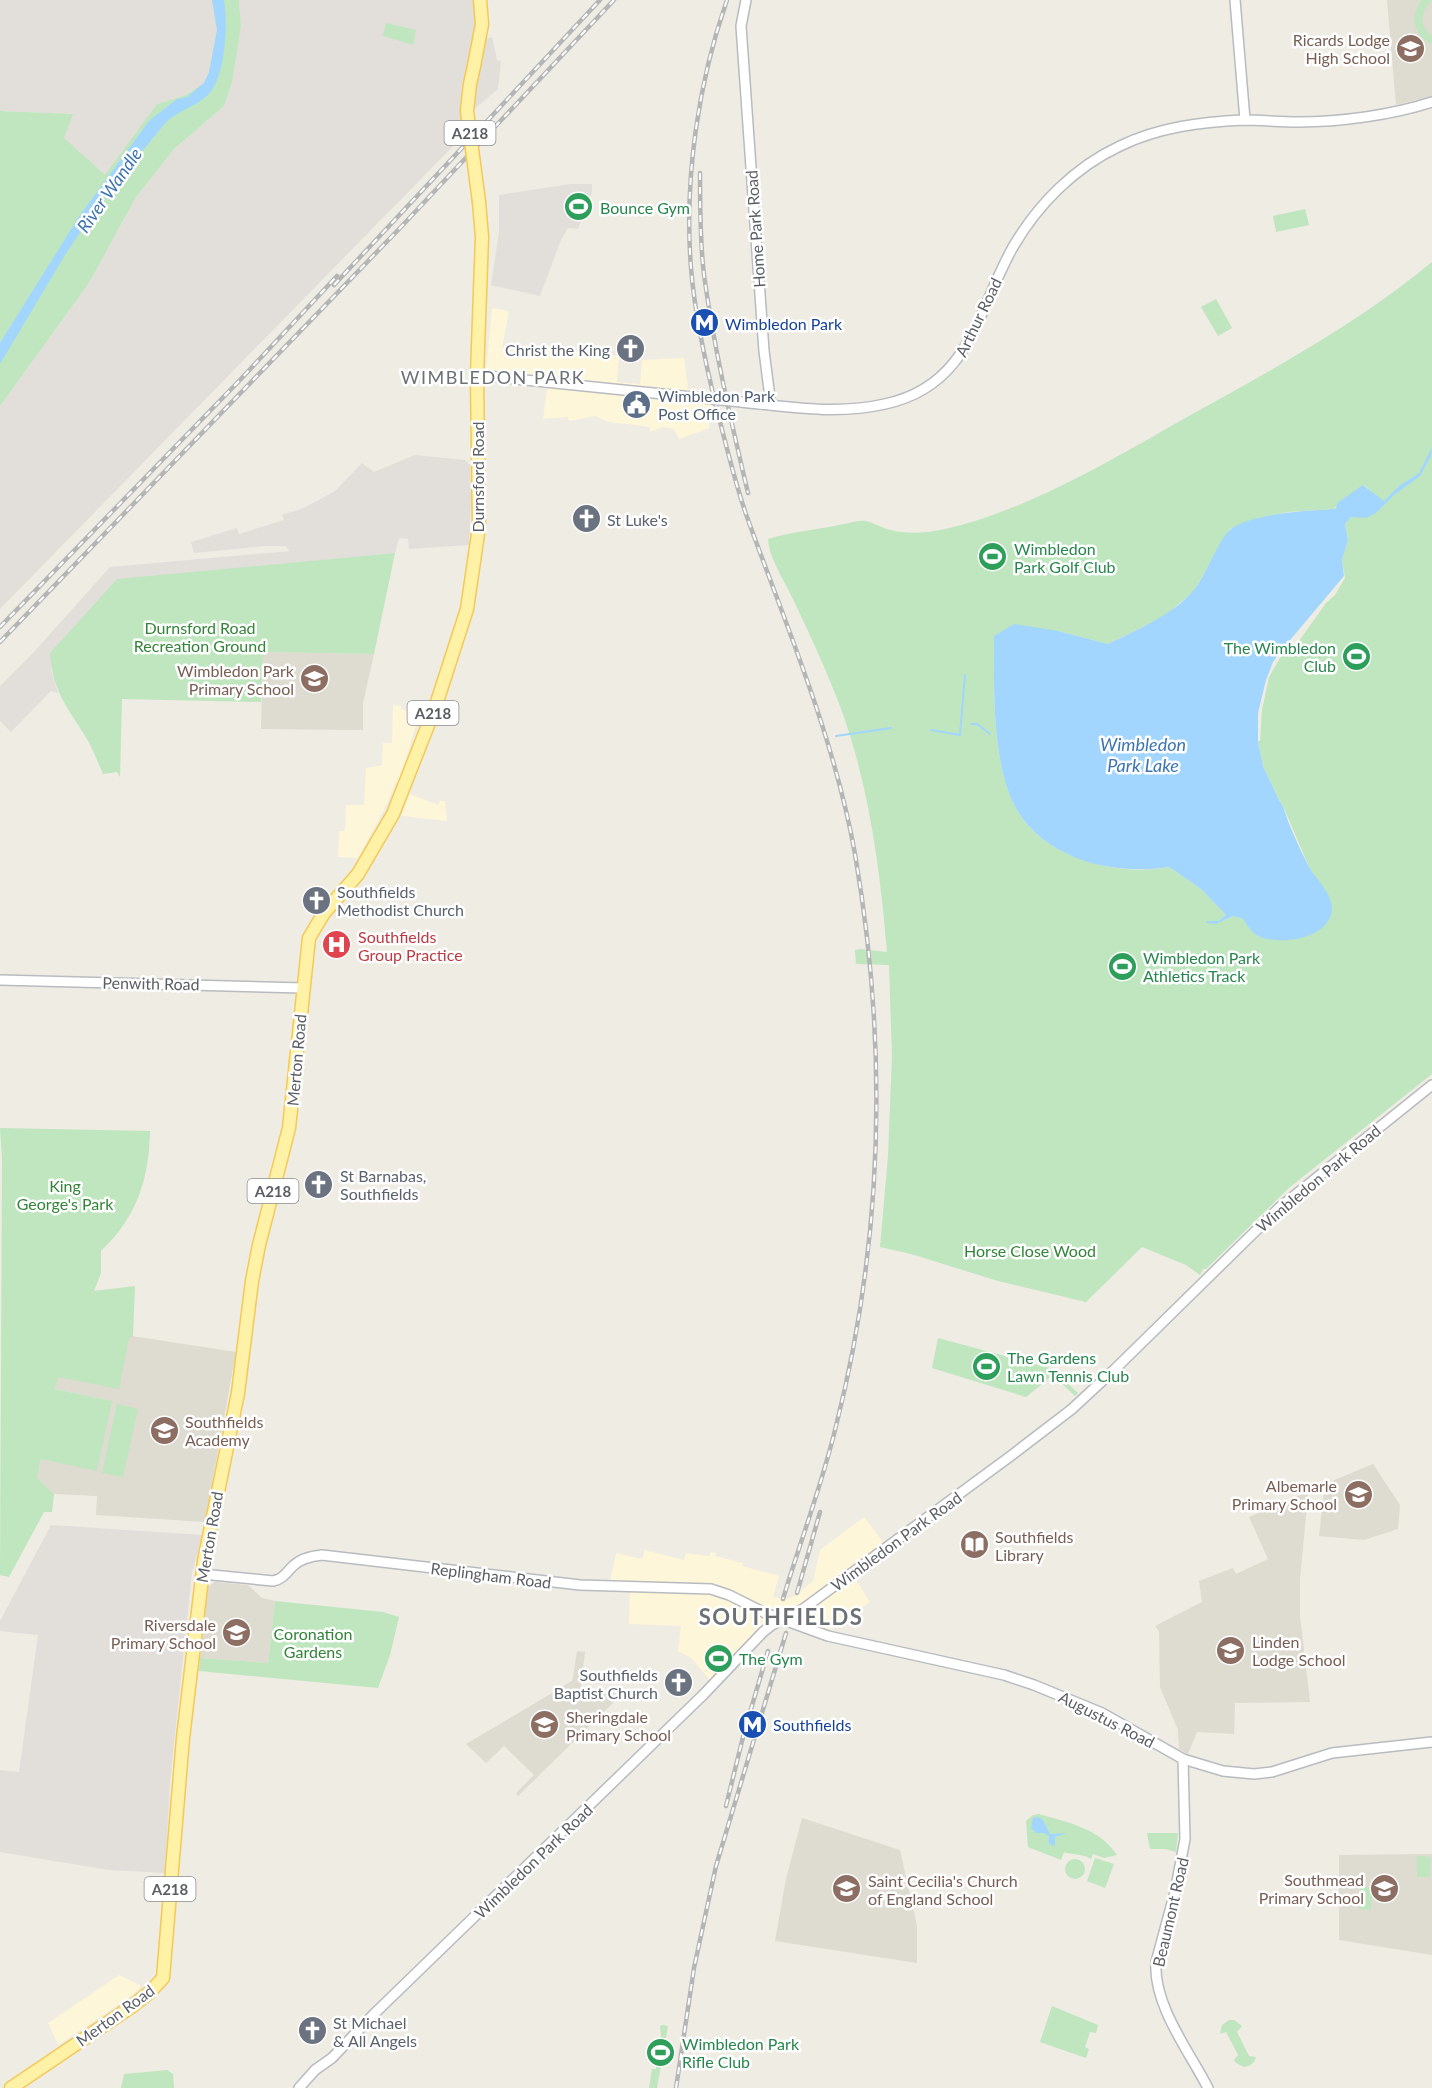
<svg xmlns="http://www.w3.org/2000/svg" width="1432" height="2088" font-family="Lato,sans-serif">
	<style>
		.commercial { fill: #fef6d8 }
		.industrial { fill: #e2dfdb }
		.education { fill: #dedbd1 }
		.green { fill: #bfe6bf; fill-rule: evenodd }
		.water { fill: #a2d6ff }
		.lines { fill: none; stroke-linecap: round; stroke-linejoin: round }
		.stream { stroke: #a2d6ff; stroke-width: 2 }
		.minor-casing { stroke: #b8bbc0; stroke-width: 12 }
		.major-casing { stroke: #f4c957; stroke-width: 15 }
		.minor { stroke: #fff; stroke-width: 9 }
		.major { stroke: #fff2a7; stroke-width: 12 }
		.rail-casing { stroke: #b4b5b5; stroke-width: 4.5 }
		.rail { stroke: #fff; stroke-width: 2; stroke-dasharray: 7; stroke-linecap: butt }
		.minor-bridge-casing { stroke: #b8bbc0; stroke-width: 12; stroke-linecap: butt }
		.major-bridge-casing { stroke: #f4c957; stroke-width: 15; stroke-linecap: butt }
		.minor-bridge { stroke: #fff; stroke-width: 9 }
		.major-bridge { stroke: #fff2a7; stroke-width: 12 }
		.labels { text-anchor: middle; dominant-baseline: central; stroke-width: 5; stroke-linejoin: round; paint-order: stroke }
		.shield { fill: #fff; stroke: #8c8f92; stroke-width: 1.5 }
		.shield-label { font-size: 15px; font-weight: bold; fill: #5b5f64 }
		.education-label { font-size: 16px; fill: #785e54; stroke: #fff; text-anchor: end }
		.leisure-label { font-size: 16px; fill: #27864d; stroke: #fff; text-anchor: start }
		.street-label { font-size: 16px; fill: #5b5f64; stroke: #fff }
		.transit-label { font-size: 16px; fill: #164399; stroke: #fff; text-anchor: start }
		.worship-label { font-size: 16px; fill: #5b616d; stroke: #fff; text-anchor: start }
		.service-label { font-size: 16px; fill: #4e5e75; stroke: #fff; text-anchor: start }
		.park-label { font-size: 16px; fill: #338438; stroke: #fff }
		.health-label { font-size: 16px; fill: #be3a42; stroke: #fff; text-anchor: start }
		.water-label { font-size: 18px; font-style: italic; fill: #3d75b3; stroke: #fff }
		.neighbourhood-label { font-size: 18px; letter-spacing: 1.5px; fill: #6c7176; stroke: #fff }
		.district-label { font-size: 22px; font-weight: bold; letter-spacing: 1.5px; fill: #6c7176; stroke: #fff }
	</style>
	<rect width="100%" height="100%" fill="#eeece3"/>
	<g class="commercial">
		<polygon points="492,308 509,311 502,348 536,355 539,347 619,356 617,382 640,384 642,360 684,358 688,389 712,392 712,405 710,417 707,418 710,428 679,439 674,429 663,427 650,432 650,427 608,422 595,416 569,421 568,417 543,419 547,390 551,377 491,374 486,371"/>
		<polygon points="393,705 401,706 401,709 423,717 423,720 418,720 415,729 399,782 396,782 386,806 358,858 338,857 339,831 345,831 346,805 364,805 366,768 382,765 383,743 392,743"/>
		<polygon points="410,794 438,805 440,801 445,801 447,821 401,816"/>
		<polygon points="864,1517 884,1543 849,1569 870,1602 826,1632 804,1623 800,1618 801,1614 791,1611 778,1613 771,1612 760,1629 710,1680 691,1658 678,1651 681,1626 629,1624 630,1582 610,1581 616,1553 642,1559 645,1550 684,1560 686,1553 709,1556 711,1552 716,1553 715,1556 743,1563 742,1566 779,1576 773,1597 785,1599 793,1597 813,1581 820,1550"/>
		<polygon points="119,1975 140,1985 140,1988 134,1994 60,2044 58,2044 48,2023"/>
	</g>
	<g class="industrial">
		<polygon points="0,0 212,0 217,30 209,72 204,83 186,95 157,104 105,176 63,138 72,114 0,111"/>
		<polygon points="239,0 474,0 476,23 465,134 0,609 0,406 89,283 136,197 174,149 224,106 241,26"/>
		<polygon points="492,37 497,60 501,61 498,89 472,111 472,100 485,39"/>
		<polygon points="570,184 592,184 592,192 578,229 568,228 561,240 540,296 491,285 499,232 499,195"/>
		<polygon points="415,455 465,460 470,465 471,498 469,545 409,549 408,539 399,538 395,553 199,572 51,669 58,693 51,691 11,732 0,721 0,686 33,653 110,567 290,551 285,546 265,546 194,553 191,542 237,528 239,534 284,520 282,515 304,508 335,491 362,463 374,472"/>
		<polygon points="51,1525 203,1535 192,1572 170,1782 165,1873 109,1870 0,1852 0,1770 19,1772 38,1635 0,1631 0,1621"/>
	</g>
	<g class="education">
		<polygon points="1387,0 1432,0 1432,96 1396,105"/>
		<polygon points="263,652 374,654 363,703 363,730 261,729"/>
		<polygon points="132,1336 236,1352 205,1522 96,1515 97,1496 54,1494 37,1478 41,1459 111,1401 55,1389 58,1376"/>
		<polygon points="1373,1464 1400,1505 1398,1529 1364,1540 1319,1536 1325,1484"/>
		<polygon points="1305,1493 1308,1495 1300,1579 1300,1616 1310,1702 1235,1703 1234,1734 1197,1732 1188,1754 1179,1749 1178,1730 1160,1687 1159,1631 1155,1626 1202,1602 1199,1581 1233,1568 1236,1574 1268,1559 1249,1517"/>
		<polygon points="215,1582 248,1585 262,1598 275,1601 268,1663 200,1658 208,1587"/>
		<polygon points="577,1651 585,1652 580,1692 622,1694 518,1796 516,1793 534,1775 504,1746 486,1763 466,1744 559,1689 561,1691 564,1689 563,1686 572,1681 573,1677"/>
		<polygon points="802,1818 900,1850 917,1926 917,1963 775,1941 786,1879"/>
		<polygon points="1432,1854 1432,1955 1339,1940 1339,1855"/>
	</g>
	<g class="green">
		<polygon points="212,0 239,0 241,26 232,82 224,106 174,149 136,197 89,283 0,406 0,111 73,114 64,138 105,175 157,104 186,95 204,83 209,72 217,30"/>
		<path d="M1422 0H1432C1421 11 1418 25 1432 36V44C1414 36 1409 16 1422 0Z"/>
		<polygon points="386,23 416,30 413,45 383,36"/>
		<polygon points="1305,209 1309,225 1276,232 1273,216"/>
		<path d="M1432 262V1074L1290 1187 1206 1269H1203L1200 1275 1186 1265 1142 1247 1086 1302 998 1281 911 1254 880 1247 888 1156 892 1056 889 965 856 964 855 950 860 949 887 952C880 869 869 784 840 706 826 669 809 633 792 597 784 580 769 558 768 539 791 532 815 530 839 525 847 524 858 520 866 521 872 522 880 527 887 529 906 535 926 533 945 529 1027 511 1115 458 1187 417 1272 370 1357 324 1432 262ZM1364 485 1386 504 1358 516 1351 517 1345 524 1348 540 1342 560 1345 578 1335 595 1326 603 1299 641 1283 653 1269 677 1262 710 1260 741H1258L1263 766 1280 802 1283 806 1309 867 1330 900 1288 940C1267 940 1254 937 1243 919L1233 916 1222 921 1207 923V921H1218L1226 915 1201 889 1169 867C1140 873 1106 869 1078 858 1054 849 1032 835 1018 812 991 766 994 688 994 636L1058 631 1108 644 1163 617 1194 591 1230 529 1258 518 1288 512 1333 509Z"/>
		<polygon points="1216,299 1232,328 1218,336 1201,307"/>
		<path d="M395 553 374 654 263 652 261 702 122 699 120 777 117 772 103 774C98 762 93 750 87 739 67 706 53 693 50 653L117 579Z"/>
		<path d="M0 1128 150 1131C149 1179 137 1217 101 1251V1273L94 1291 135 1286 133 1336 129 1338 119 1389 58 1377 55 1389 112 1401 97 1471 41 1459 37 1478 54 1494 52 1512H44L9 1577 0 1575 2 1159Z"/>
		<polygon points="938,1338 1057,1370 1055,1372 1078,1393 1075,1396 1053,1375 1026,1397 932,1368"/>
		<polygon points="117,1404 138,1409 123,1477 102,1473"/>
		<polygon points="275,1601 383,1612 399,1617 390,1655 378,1688 199,1671 200,1658 268,1663"/>
		<path d="M1039 1814C1069 1823 1099 1828 1117 1855L1104 1858 1093 1854 1091 1859C1085 1854 1073 1855 1064 1852L1061 1860 1028 1847 1026 1821 1033 1815Z"/>
		<polygon points="1147,1833 1178,1833 1176,1852 1165,1849 1150,1849"/>
		<polygon points="1417,1856 1430,1857 1430,1877 1417,1877"/>
		<polygon points="1095,1858 1114,1864 1105,1888 1087,1881"/>
		<circle cx="1075" cy="1869" r="10"/>
		<polygon points="1360,1887 1372,1888 1371,1910 1359,1909"/>
		<polygon points="1052,2006 1098,2025 1096,2033 1090,2032 1085,2047 1089,2049 1086,2058 1040,2042"/>
		<path d="M1229 2020H1234L1242 2026 1237 2032 1249 2056 1256 2057C1254 2063 1251 2066 1244 2067L1236 2063 1234 2060 1238 2055 1226 2032 1220 2034 1222 2025Z"/>
		<polygon points="662,2025 668,2026 657,2088 649,2088 652,2069 656,2069 661,2036 660,2026"/>
		<polygon points="167,2070 173,2074 174,2088 121,2088 124,2074"/>
	</g>
	<g class="water">
		<path d="M212 0H224C228 24 226 78 207 96 195 106 179 111 167 121L101 201 65 255 0 364V343L80 215 149 121 177 99 187 97 204 83 209 72 217 30Z"/>
		<path d="M1432 447 1431 456 1420 476 1394 495 1376 513 1366 518 1351 517 1345 524 1348 540 1342 560 1344 576 1280 652 1273 662 1266 680 1258 713V741L1263 766 1280 802 1283 806C1289 826 1299 847 1308 865 1315 879 1333 893 1332 910 1329 939 1279 946 1258 936 1251 932 1247 925 1243 919L1233 916 1216 924 1206 923 1207 921H1218L1226 915 1201 889 1169 867C1138 872 1103 869 1074 857 1051 847 1031 833 1018 812 991 767 994 687 994 636L1014 624 1058 631 1108 644C1138 629 1171 616 1193 591 1205 578 1220 536 1231 529 1253 513 1306 511 1333 509L1336 508 1337 503 1363 485 1384 501 1399 486 1419 473Z"/>
		<polygon points="1038,1817 1043,1820 1050,1834 1067,1833 1055,1837 1055,1846 1049,1844 1049,1836 1044,1833 1036,1833 1031,1828 1033,1818"/>
	</g>
	<g class="lines">
		<g class="stream">
			<polyline points="971,724 977,724 990,734"/>
			<polyline points="931,730 960,735 965,675"/>
			<polyline points="836,736 891,728"/>
		</g>
		<defs>
			<g id="minor">
				<polyline points="746,0 741,26 764,351 771,405"/>
				<polyline points="1235,0 1245,120"/>
				<polyline points="477,375 712,399"/>
				<path d="M741 402C789 407 837 415 885 404 970 386 977 311 1013 247 1038 204 1075 167 1120 146 1159 127 1201 122 1244 120 1261 120 1280 122 1298 122 1340 122 1392 115 1432 102"/>
				<polyline points="0,980 303,988"/>
				<path d="M202 1574 273 1581C283 1579 286 1573 293 1566 300 1559 312 1556 322 1555L580 1585 711 1589 729 1595 765 1613 828 1636 1004 1675 1034 1685 1102 1713 1183 1759 1223 1771 1254 1774 1272 1772 1332 1753 1432 1742"/>
				<path d="M1183 1759 1185 1839 1175 1892 1156 1962C1153 2005 1189 2051 1208 2088"/>
				<polyline points="299,2088 315,2070 332,2058 374,2014 703,1695 763,1632 772,1625 803,1609 1012,1455 1072,1409 1115,1369 1279,1208 1432,1085"/>
			</g>
			<g id="major">
				<polyline points="474,66 482,24 480,0"/>
				<polyline points="11,2088 131,2007 150,1992 163,1978 183,1738 204,1561 238,1393 252,1281 259,1245 289,1128 309,938 324,913 358,874 393,814 436,705 467,609 479,527 477,375 482,237 479,202"/>
			</g>
		</defs>
		<use href="#minor" class="minor-casing"/>
		<use href="#major" class="major-casing"/>
		<use href="#minor" class="minor"/>
		<use href="#major" class="major"/>
		<defs>
			<g id="rail">
				<path d="M727 0C698 83 684 180 691 268 695 317 706 366 718 414 727 448 735 483 747 517 787 628 834 737 855 854 888 1046 884 1236 836 1426 822 1485 800 1542 783 1599"/>
				<path d="M700 173C700 207 700 242 704 275 714 348 731 421 748 493"/>
				<polyline points="334,285 600,0"/>
				<polyline points="0,627 240,380 337,276"/>
				<polyline points="0,642 400,228 614,0"/>
				<polyline points="797,1593 820,1512"/>
				<polyline points="726,1806 744,1733 768,1651"/>
				<polyline points="676,2088 694,1968 716,1866 786,1633"/>
			</g>
		</defs>
		<use href="#rail" class="rail-casing"/>
		<use href="#rail" class="rail"/>
		<defs>
			<polyline id="minor-bridge" points="712,399 741,402"/>
			<polyline id="major-bridge" points="474,66 470,84 467,111 479,202"/>
		</defs>
		<use href="#minor-bridge" class="minor-bridge-casing"/>
		<use href="#major-bridge" class="major-bridge-casing"/>
		<use href="#minor-bridge" class="minor-bridge"/>
		<use href="#major-bridge" class="major-bridge"/>
	</g>
	<defs>
		<symbol id="school-disc" viewBox="-11 -11 22 22"><circle r="9.5" fill="#8d6e63" stroke="#fff"/><path d="M0-5L7-2L0 1L-7-2ZM-4 1L0 2.5L4 1V4Q0 6-4 4Z" fill="#fff"/></symbol>
		<symbol id="stadium-disc" viewBox="-11 -11 22 22"><circle r="9.5" fill="#2e9e5b" stroke="#fff"/><path d="M0-5a6.5 5 0 1 0 0 10a6.5 5 0 1 0 0-10ZM-3.5-1.8h7v3.6h-7Z" fill="#fff"/></symbol>
		<symbol id="metro-disc" viewBox="-11 -11 22 22"><circle r="9.5" fill="#1a4fb4" stroke="#fff"/><path d="M-5.5 5V-5H-3L0 0L3-5H5.5V5H3V-.5L0 4L-3-.5V5Z" fill="#fff"/></symbol>
		<symbol id="church-disc" viewBox="-11 -11 22 22"><circle r="9.5" fill="#6b7280" stroke="#fff"/><path d="M-1.2-6h2.4v3.5h3.3v2.4h-3.3V6h-2.4V-.1h-3.3v-2.4h3.3Z" fill="#fff"/></symbol>
		<symbol id="civic-disc" viewBox="-11 -11 22 22"><circle r="9.5" fill="#5c6f8a" stroke="#fff"/><path d="M-.6-6.5H3V-4.5H.6V-3L4-1V1h2V6H-6V1h2V-1L-.6-3ZM-1.2 2.5V6h2.4V2.5Z" fill="#fff"/></symbol>
		<symbol id="hospital-disc" viewBox="-11 -11 22 22"><circle r="9.5" fill="#e0444e" stroke="#fff"/><path d="M-5-5h3v3.5h4V-5h3V5h-3V1.5h-4V5h-3Z" fill="#fff"/></symbol>
		<symbol id="library-disc" viewBox="-11 -11 22 22"><circle r="9.5" fill="#8d6e63" stroke="#fff"/><path d="M-6-4Q-3-5.5-.7-3.5V5Q-3 3-6 4ZM6-4Q3-5.5 .7-3.5V5Q3 3 6 4Z" fill="#fff"/></symbol>
	</defs>
	<g fill-rule="evenodd">
		<use href="#school-disc" x="1394" y="32" width="33" height="33"/>
		<use href="#stadium-disc" x="562" y="190" width="33" height="33"/>
		<use href="#metro-disc" x="688" y="306" width="33" height="33"/>
		<use href="#church-disc" x="614" y="332" width="33" height="33"/>
		<use href="#civic-disc" x="620" y="388" width="33" height="33"/>
		<use href="#church-disc" x="570" y="502" width="33" height="33"/>
		<use href="#stadium-disc" x="976" y="540" width="33" height="33"/>
		<use href="#stadium-disc" x="1340" y="640" width="33" height="33"/>
		<use href="#school-disc" x="298" y="662" width="33" height="33"/>
		<use href="#church-disc" x="300" y="884" width="33" height="33"/>
		<use href="#hospital-disc" x="320" y="928" width="33" height="33"/>
		<use href="#stadium-disc" x="1106" y="950" width="33" height="33"/>
		<use href="#church-disc" x="302" y="1168" width="33" height="33"/>
		<use href="#stadium-disc" x="970" y="1350" width="33" height="33"/>
		<use href="#school-disc" x="148" y="1414" width="33" height="33"/>
		<use href="#school-disc" x="1342" y="1478" width="33" height="33"/>
		<use href="#library-disc" x="958" y="1528" width="33" height="33"/>
		<use href="#school-disc" x="220" y="1616" width="33" height="33"/>
		<use href="#school-disc" x="1214" y="1634" width="33" height="33"/>
		<use href="#stadium-disc" x="702" y="1642" width="33" height="33"/>
		<use href="#church-disc" x="662" y="1666" width="33" height="33"/>
		<use href="#metro-disc" x="736" y="1708" width="33" height="33"/>
		<use href="#school-disc" x="528" y="1708" width="33" height="33"/>
		<use href="#school-disc" x="1368" y="1872" width="33" height="33"/>
		<use href="#school-disc" x="830" y="1872" width="33" height="33"/>
		<use href="#church-disc" x="296" y="2014" width="33" height="33"/>
		<use href="#stadium-disc" x="644" y="2036" width="33" height="33"/>
	</g>
	<g class="labels">
		<g class="shield">
			<rect x="444.5" y="121" width="51" height="24" rx="4.5"/>
			<rect x="407.5" y="701" width="51" height="24" rx="4.5"/>
			<rect x="247.5" y="1179" width="51" height="24" rx="4.5"/>
			<rect x="144.5" y="1877" width="51" height="24" rx="4.5"/>
		</g>
		<g class="shield-label">
			<text x="470" y="133">A218</text>
			<text x="433" y="713">A218</text>
			<text x="273" y="1191">A218</text>
			<text x="170" y="1889">A218</text>
		</g>
		<g class="education-label">
			<text x="1390" y="39">Ricards Lodge<tspan x="1390" dy="18">High School</tspan></text>
			<text x="294" y="670">Wimbledon Park<tspan x="294" dy="18">Primary School</tspan></text>
			<text x="185" y="1421" text-anchor="start">Southfields<tspan x="185" dy="18">Academy</tspan></text>
			<text x="1337" y="1485">Albemarle<tspan x="1337" dy="18">Primary School</tspan></text>
			<text x="995" y="1536" text-anchor="start">Southfields<tspan x="995" dy="18">Library</tspan></text>
			<text x="216" y="1624">Riversdale<tspan x="216" dy="18">Primary School</tspan></text>
			<text x="1252" y="1641" text-anchor="start">Linden<tspan x="1252" dy="18">Lodge School</tspan></text>
			<text x="566" y="1716" text-anchor="start">Sheringdale<tspan x="566" dy="18">Primary School</tspan></text>
			<text x="1364" y="1879">Southmead<tspan x="1364" dy="18">Primary School</tspan></text>
			<text x="868" y="1880" text-anchor="start">Saint Cecilia's Church<tspan x="868" dy="18">of England School</tspan></text>
		</g>
		<g class="leisure-label">
			<text x="600" y="207">Bounce Gym</text>
			<text x="1014" y="548">Wimbledon<tspan x="1014" dy="18">Park Golf Club</tspan></text>
			<text x="1336" y="647" text-anchor="end">The Wimbledon<tspan x="1336" dy="18">Club</tspan></text>
			<text x="1143" y="957">Wimbledon Park<tspan x="1143" dy="18">Athletics Track</tspan></text>
			<text x="1007" y="1357">The Gardens<tspan x="1007" dy="18">Lawn Tennis Club</tspan></text>
			<text x="739" y="1658">The Gym</text>
			<text x="682" y="2043">Wimbledon Park<tspan x="682" dy="18">Rifle Club</tspan></text>
		</g>
		<g class="street-label">
			<text transform="translate(755 229) rotate(-94)">Home Park Road</text>
			<text transform="translate(978 317) rotate(-64)">Arthur Road</text>
			<text transform="translate(477 477) rotate(-90)">Durnsford Road</text>
			<text transform="translate(151 983) rotate(1)">Penwith Road</text>
			<text transform="translate(296 1060) rotate(-85)">Merton Road</text>
			<text transform="translate(1318 1178) rotate(-40)">Wimbledon Park Road</text>
			<text transform="translate(209 1537) rotate(-80)">Merton Road</text>
			<text transform="translate(896 1541) rotate(-36)">Wimbledon Park Road</text>
			<text transform="translate(491 1575) rotate(7)">Replingham Road</text>
			<text transform="translate(1107 1719) rotate(27)">Augustus Road</text>
			<text transform="translate(533 1861) rotate(-44)">Wimbledon Park Road</text>
			<text transform="translate(1170 1912) rotate(-77)">Beaumont Road</text>
			<text transform="translate(115 2015) rotate(-36)">Merton Road</text>
		</g>
		<g class="transit-label">
			<text x="725" y="323">Wimbledon Park</text>
			<text x="773" y="1724">Southfields</text>
		</g>
		<g class="worship-label">
			<text x="610" y="349" text-anchor="end">Christ the King</text>
			<text x="607" y="519">St Luke's</text>
			<text x="337" y="891">Southfields<tspan x="337" dy="18">Methodist Church</tspan></text>
			<text x="340" y="1175">St Barnabas,<tspan x="340" dy="18">Southfields</tspan></text>
			<text x="658" y="1674" text-anchor="end">Southfields<tspan x="658" dy="18">Baptist Church</tspan></text>
			<text x="333" y="2022">St Michael<tspan x="333" dy="18">&amp; All Angels</tspan></text>
		</g>
		<g class="service-label">
			<text x="658" y="395">Wimbledon Park<tspan x="658" dy="18">Post Office</tspan></text>
		</g>
		<g class="park-label">
			<text x="200" y="627">Durnsford Road<tspan x="200" dy="18">Recreation Ground</tspan></text>
			<text x="65" y="1185">King<tspan x="65" dy="18">George's Park</tspan></text>
			<text x="1030" y="1250">Horse Close Wood</text>
			<text x="313" y="1633">Coronation<tspan x="313" dy="18">Gardens</tspan></text>
		</g>
		<g class="health-label">
			<text x="358" y="936">Southfields<tspan x="358" dy="18">Group Practice</tspan></text>
		</g>
		<g class="water-label">
			<text transform="translate(109 190) rotate(-55)">River Wandle</text>
			<text x="1143" y="744">Wimbledon<tspan x="1143" dy="21">Park Lake</tspan></text>
		</g>
		<g class="neighbourhood-label">
			<text x="493" y="377">WIMBLEDON PARK</text>
		</g>
		<g class="district-label">
			<text x="781" y="1616">SOUTHFIELDS</text>
		</g>
	</g>
</svg>
